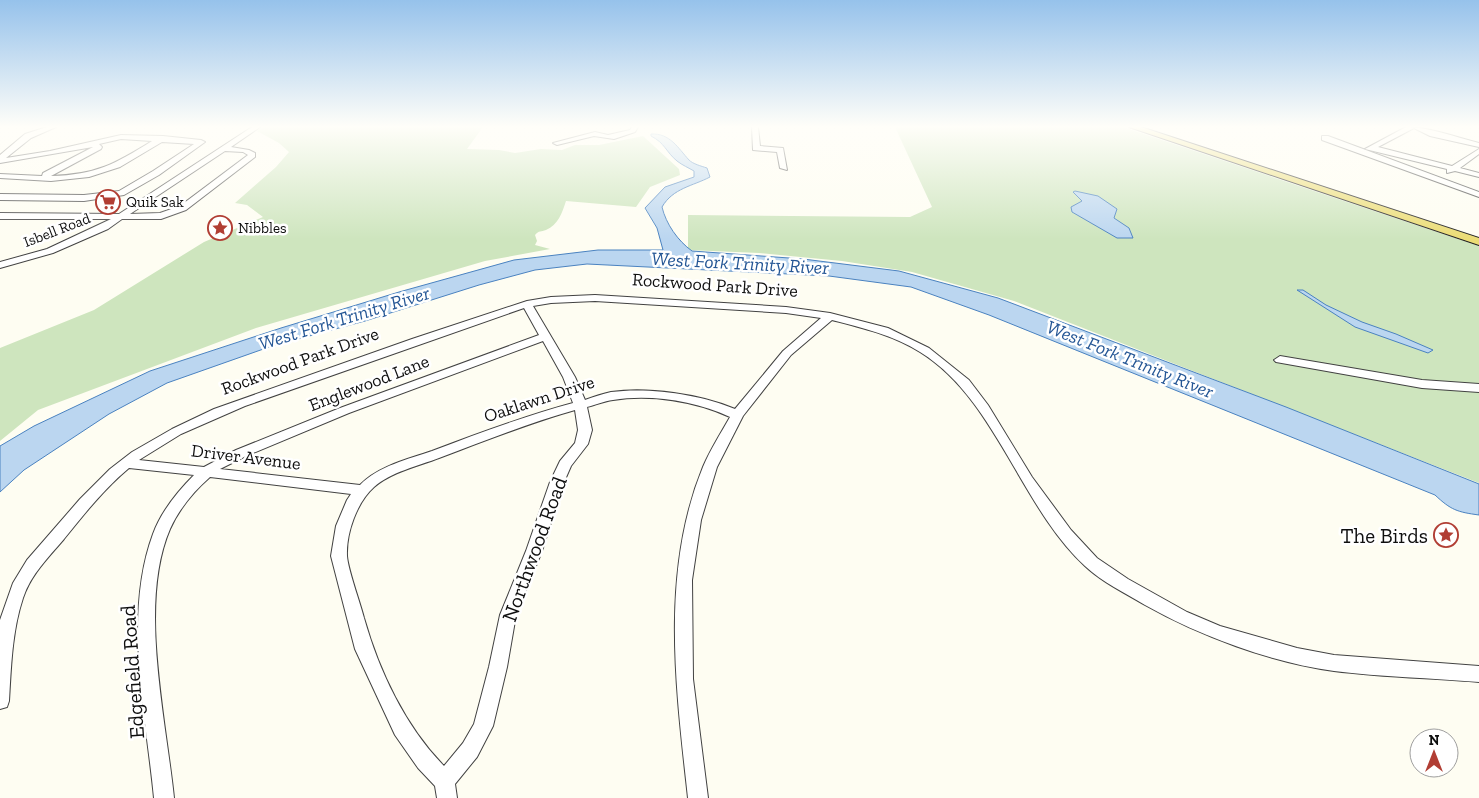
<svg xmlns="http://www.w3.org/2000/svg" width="1479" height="798" font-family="'Zilla Slab',serif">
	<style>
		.green { fill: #cee5be }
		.water { fill: #bbd6f0; stroke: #4a82c0 }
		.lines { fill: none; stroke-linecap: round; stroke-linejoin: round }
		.minor-casing { stroke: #424242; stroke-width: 2 }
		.major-casing { stroke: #202020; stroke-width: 2 }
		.minor { fill: #fff; fill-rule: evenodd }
		.major { fill: #ebdc75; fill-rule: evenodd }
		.labels { text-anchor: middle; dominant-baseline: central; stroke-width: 5; stroke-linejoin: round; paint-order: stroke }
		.far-poi-label { font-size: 15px; fill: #0f0f0f; stroke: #fff; text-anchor: start }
		.far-street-label { font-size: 15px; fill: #0f0f0f; stroke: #fff }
		.street-label { font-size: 18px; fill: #0f0f0f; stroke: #fff }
		.water-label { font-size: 19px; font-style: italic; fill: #245695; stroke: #fff }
		.near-poi-label { font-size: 21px; fill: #0f0f0f; stroke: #fff; text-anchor: end }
		.near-street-label { font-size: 21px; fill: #0f0f0f; stroke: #fff }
	</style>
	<rect width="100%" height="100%" fill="#fefdf2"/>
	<g class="green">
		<path d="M263 127H483L467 149 499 150 515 153 541 149 562 150 575 145H599L643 136 679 169 680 175 650 187 636 207 566 201C562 213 558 225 546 230 541 232 539 230 535 235L537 241 535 245 550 249 485 261 256 328 38 410 0 441V348L94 310 204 242 263 217 247 205 235 203 276 167 289 152 279 143 257 131Z"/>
		<polygon points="895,127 1123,127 1479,246 1479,483 1014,301 912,272 842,261 759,253 688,250 688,215 910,217 932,207"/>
	</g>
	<g class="water">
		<path d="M651 134C670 133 678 148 689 160 693 164 701 166 707 168L710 177C693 186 673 188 662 207 666 224 678 241 692 251L803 259 899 271 998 298 1286 407 1479 484V515C1457 512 1451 510 1435 495L989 315 911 287 829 276 587 264 535 270 479 285 365 321 272 346 167 383 109 414 24 470 0 492V446L34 426 150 371 281 328 399 292 514 260 598 250H663L657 228 645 208 665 187 694 177V171C689 168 682 165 677 161 666 152 665 143 651 136Z"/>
		<polygon points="1075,191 1098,196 1117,209 1114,218 1129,228 1133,238 1117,238 1072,212 1071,207 1082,201 1073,192"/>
		<polygon points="1297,290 1303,290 1326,305 1362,322 1396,334 1433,350 1428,353 1355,327"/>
	</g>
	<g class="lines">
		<defs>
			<g id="minor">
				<path d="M47 127H56L31 138 6 158 50 151 121 135 163 136 201 140 205 142 159 175 124 195 84 201 0 200V194L84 195 119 191 153 171 194 144 162 142 120 167 89 177 51 181 0 178V174L42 176 43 173 93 147 0 163V155L25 134ZM121 139 152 141C115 164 96 175 51 176L101 149 102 147 99 144Z"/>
				<path d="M252 127H260L231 147 249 150 255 153V157L186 210 161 219H122L108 229 53 253 0 268V262L47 249 111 219H0V213L119 214ZM225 151 243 152 248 155 180 206 160 213 130 214Z"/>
				<polygon points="632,127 638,127 635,132 614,139 594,136 557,145 553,143 595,132 608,135 630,130"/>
				<polygon points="752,127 758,127 760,146 783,148 787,170 780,168 777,152 753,150"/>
				<path d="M1406 127C1429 127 1455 137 1479 143V147L1430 136 1414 128 1378 147 1452 166 1479 149V154L1460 168 1479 173V177L1455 171 1447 173V169L1365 149Z"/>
				<polygon points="1322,136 1328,136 1479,192 1479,197 1322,140"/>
				<path d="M595 295 786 307 830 313 888 328 929 348 969 380 988 405 1032 477 1071 530 1097 558 1128 579 1187 612 1220 626 1297 648 1334 655 1479 666V682C1431 678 1381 677 1334 671 1270 662 1200 636 1145 605 1125 593 1102 582 1085 566 1020 506 996 399 920 352 893 335 863 328 832 320L791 355 743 416 717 467 701 520 692 580 693 679 708 798H688C676 689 660 572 703 467 710 450 721 433 730 417 695 401 651 394 613 400 604 401 595 405 587 407L592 430 588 444 571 466 564 482 542 551 516 615 507 667 493 726 477 757 455 784 457 798H437L435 786 418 768 395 735 355 649 331 556 336 526 347 500 351 494 210 477C194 491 179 509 170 529 138 603 166 719 174 798H154C146 715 123 615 153 534 161 512 177 492 194 475L129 468C104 489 84 514 64 539 48 558 31 574 23 598 12 631 11 667 9 701L7 707 0 709V620L13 583 27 560 80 499 110 469 132 452 172 429 214 409 412 339 527 301 551 297ZM595 301 786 313 821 318 783 351 735 409C700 394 648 387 611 392 602 394 593 397 585 400L575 377 533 306 551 303ZM524 308 539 335 340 408 236 450 204 467 139 460 181 434 245 406ZM543 341 563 377 573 403C525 416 479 433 432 451 409 459 378 466 360 485L220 469 246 456 349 413ZM575 410 578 430 575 443 560 461 550 482 526 551 500 615 489 667 474 724 463 743 444 766C405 726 379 671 364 618 360 602 348 570 347 556 346 533 357 502 374 487 391 472 418 466 439 458 484 441 529 423 575 410Z"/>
				<polygon points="1280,356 1422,380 1479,384 1479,392 1422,388 1276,362 1274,360"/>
			</g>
			<polygon id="major" points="1129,127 1141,127 1479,238 1479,245"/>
		</defs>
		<use href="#minor" class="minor-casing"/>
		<use href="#major" class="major-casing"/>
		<use href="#minor" class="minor"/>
		<use href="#major" class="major"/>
	</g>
	<linearGradient id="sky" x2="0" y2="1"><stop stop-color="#96c2eb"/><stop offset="0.53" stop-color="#fffef9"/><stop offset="1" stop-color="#fffef9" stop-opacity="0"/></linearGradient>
	<rect width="1479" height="239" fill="url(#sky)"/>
	<defs>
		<symbol id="supermarket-ring" viewBox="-11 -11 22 22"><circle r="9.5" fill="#fff" stroke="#b13e34" stroke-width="1.5"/><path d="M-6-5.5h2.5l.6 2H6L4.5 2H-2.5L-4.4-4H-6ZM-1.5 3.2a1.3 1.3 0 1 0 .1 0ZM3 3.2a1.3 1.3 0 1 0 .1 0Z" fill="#b13e34"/></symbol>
		<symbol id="sight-ring" viewBox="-11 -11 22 22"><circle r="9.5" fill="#fff" stroke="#b13e34" stroke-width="1.5"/><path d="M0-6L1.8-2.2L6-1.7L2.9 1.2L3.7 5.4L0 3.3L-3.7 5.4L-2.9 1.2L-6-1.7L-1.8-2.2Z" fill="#b13e34"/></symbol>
	</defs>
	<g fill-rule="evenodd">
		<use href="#supermarket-ring" x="94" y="188" width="28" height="28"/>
		<use href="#sight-ring" x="206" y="214" width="28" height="28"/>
		<use href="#sight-ring" x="1432" y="521" width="28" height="28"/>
	</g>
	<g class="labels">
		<g class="far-poi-label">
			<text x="126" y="202">Quik Sak</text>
			<text x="238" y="228">Nibbles</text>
		</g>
		<g class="far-street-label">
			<text transform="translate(57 230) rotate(-21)">Isbell Road</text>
		</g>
		<g class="street-label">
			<text transform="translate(715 285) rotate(4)">Rockwood Park Drive</text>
			<text transform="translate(300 361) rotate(-20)">Rockwood Park Drive</text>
			<text transform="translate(369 383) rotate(-21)">Englewood Lane</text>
			<text transform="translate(539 399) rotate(-18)">Oaklawn Drive</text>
			<text transform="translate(246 457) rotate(7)">Driver Avenue</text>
		</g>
		<g class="water-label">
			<text transform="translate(740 263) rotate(3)">West Fork Trinity River</text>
			<text transform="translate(344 318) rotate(-17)">West Fork Trinity River</text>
			<text transform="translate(1130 359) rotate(22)">West Fork Trinity River</text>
		</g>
		<g class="near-poi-label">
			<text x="1428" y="535">The Birds</text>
		</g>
		<g class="near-street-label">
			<text transform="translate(534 549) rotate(-70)">Northwood Road</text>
			<text transform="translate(132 672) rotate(-94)">Edgefield Road</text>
		</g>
	</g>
	<g transform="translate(1434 753)"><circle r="24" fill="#ffffff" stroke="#9f9f9f"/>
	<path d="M0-4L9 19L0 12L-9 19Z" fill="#b13e34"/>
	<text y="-8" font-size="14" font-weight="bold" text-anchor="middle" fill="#0f0f0f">N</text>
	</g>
</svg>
